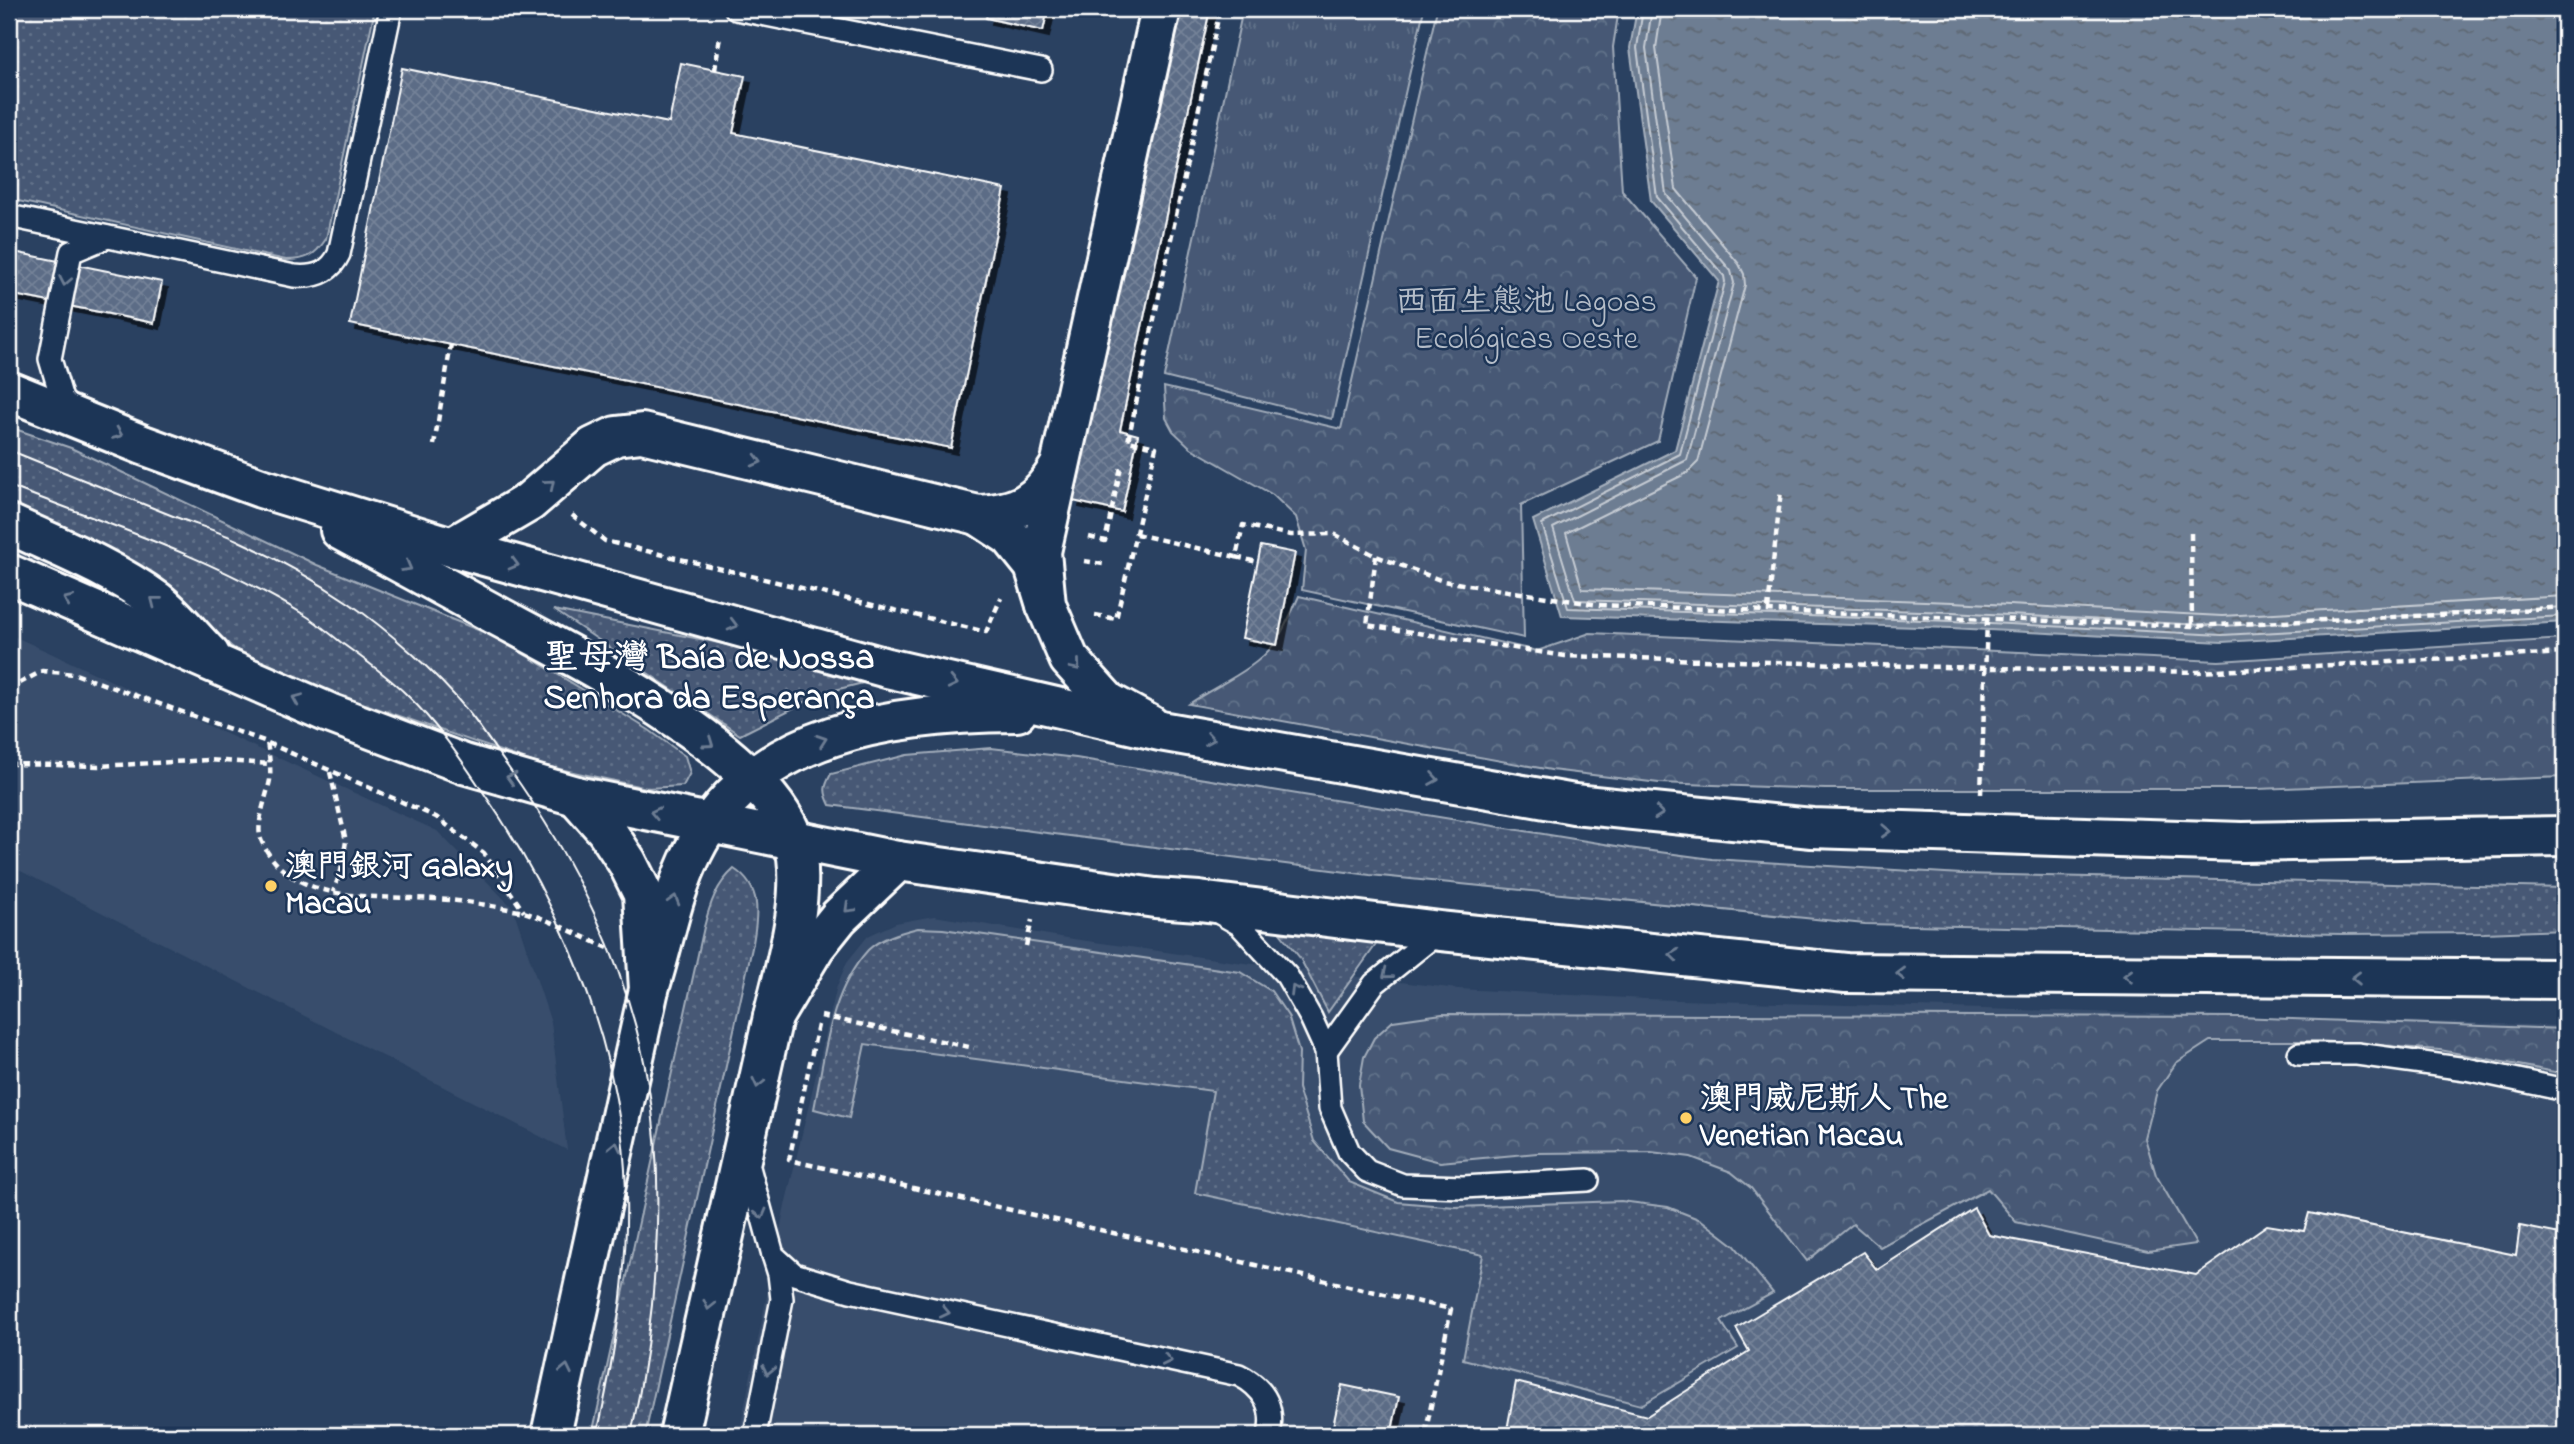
<svg xmlns="http://www.w3.org/2000/svg" width="2574" height="1444" font-family="'Indie Flower','LXGW WenKai TC',sans-serif">
	<style>
		.built { fill: #394e6c }
		.grass { fill: url(#grass-dots); stroke: #a2acba; stroke-width: 2 }
		.forest { fill: url(#forest-crowns); stroke: #a2acba; stroke-width: 2 }
		.park { fill: url(#park-tufts); stroke: #a2acba; stroke-width: 2 }
		.water { fill: url(#water-ripples); stroke: #a7b1be; stroke-width: 2 }
		.lines { fill: none; stroke-linecap: round; stroke-linejoin: round }
		.shore { stroke: #c5cbd3; stroke-width: 2 }
		.building { fill: url(#building-cross-hatch); stroke: #fff; stroke-width: 2; filter: url(#shadow) }
		.lane-casing { stroke: #fff; stroke-width: 26 }
		.street-casing { stroke: #fff; stroke-width: 44 }
		.secondary-casing { stroke: #fff; stroke-width: 44 }
		.primary-casing { stroke: #fff; stroke-width: 44 }
		.path { stroke: #fff; stroke-width: 4.5; stroke-dasharray: 7 5; stroke-linecap: butt }
		.lane { stroke: #1d3557; stroke-width: 21 }
		.street { stroke: #1d3557; stroke-width: 38 }
		.secondary { stroke: #1d3557; stroke-width: 38 }
		.primary { stroke: #1d3557; stroke-width: 38 }
		.tram { stroke: #fff; stroke-width: 2 }
		.oneway { stroke: #6c7c92 }
		.poi-dot { fill: #ffd166; stroke: #1d3557; stroke-width: 2.5 }
		.labels { text-anchor: middle; dominant-baseline: central; stroke-width: 5; stroke-linejoin: round; paint-order: stroke }
		.park-label { font-size: 32px; fill: #b5bdc8; stroke: #1d3557 }
		.poi-label { font-size: 32px; font-weight: bold; fill: #fff; stroke: #1d3557; text-anchor: start }
		.quarter-label { font-size: 35px; font-weight: bold; fill: #fff; stroke: #1d3557 }
	</style>
	<defs>
		<pattern id="grass-dots" width="8" height="8" patternUnits="userSpaceOnUse" patternTransform="scale(1.75)"><rect width="8" height="8" fill="#465975"/><path d="M2 2h.1M6 6h.1" fill="none" stroke="#62728a" stroke-width="1.8" stroke-linecap="round"/></pattern>
		<pattern id="forest-crowns" width="20" height="18" patternUnits="userSpaceOnUse" patternTransform="scale(1.75)"><rect width="20" height="18" fill="#465975"/><path d="M2 6a3 3 0 1 1 6 0M12 15a3 3 0 1 1 6 0" fill="none" stroke="#62728a"/></pattern>
		<pattern id="park-tufts" width="24" height="20" patternUnits="userSpaceOnUse" patternTransform="scale(1.75)"><rect width="24" height="20" fill="#465975"/><path d="M3 7l-1-3M5 7V3M7 7l1-3M15 17l-1-3M17 17v-4M19 17l1-3" fill="none" stroke="#62728a"/></pattern>
		<pattern id="water-ripples" width="26" height="14" patternUnits="userSpaceOnUse" patternTransform="scale(1.75)"><rect width="26" height="14" fill="#6d7d92"/><path d="M2 4q2-2 4 0t4 0M15 11q2-2 4 0t4 0" fill="none" stroke="#5e6772"/></pattern>
		<pattern id="building-cross-hatch" width="8" height="8" patternUnits="userSpaceOnUse" patternTransform="scale(1.75)"><rect width="8" height="8" fill="#5b6c86"/><path d="M0 0l8 8M0 8l8-8" fill="none" stroke="#748298"/></pattern>
		<filter id="shadow"><feDropShadow dx="6" dy="6" stdDeviation="0" flood-color="#0009"/></filter>
	</defs>
	<rect width="100%" height="100%" fill="#2a4161"/>
	<filter id="ink" filterUnits="userSpaceOnUse"><feTurbulence type="fractalNoise" baseFrequency=".0143" numOctaves="2"/><feDisplacementMap in="SourceGraphic" scale="14" xChannelSelector="R" yChannelSelector="G"/><feConvolveMatrix kernelMatrix="1 2 1 2 8 2 1 2 1" color-interpolation-filters="sRGB"/></filter>
	<g filter="url(#ink)">
		<g class="built">
			<polygon points="9,634 437,831 513,908 551,1023 567,1150 9,865"/>
			<polygon points="934,916 1073,939 1236,962 1458,989 1645,999 2565,1026 2565,1435 739,1435 784,1210 837,986 847,962 868,936 896,923"/>
		</g>
		<g class="grass">
			<path d="M9 9H375L326 239C315 256 306 260 286 260L9 199Z"/>
			<polygon points="9,427 71,448 317,565 498,638 649,730 685,756 690,773 683,786 647,788 541,765 261,668 231,646 169,590 9,507"/>
			<polygon points="554,610 710,641 875,680 823,693 740,735"/>
			<path d="M991 748 1076 758 1629 848 1712 859 1962 874 2565 888V930L2484 933 2341 934 1865 924 1370 875 830 805C823 791 824 787 831 774L907 755Z"/>
			<path d="M734 869C762 887 758 914 753 943L645 1435H592L704 927C710 904 716 885 734 869Z"/>
			<path d="M918 928 943 929 1240 972 1271 991 1288 1016 1299 1052 1298 1088 1314 1141 1349 1182 1398 1202 1455 1207 1621 1201 1668 1207 1701 1220 1735 1246 1773 1293 1721 1321 1738 1348 1641 1405 1463 1359 1483 1255 1195 1193 1213 1091 865 1044 849 1118 814 1109C825 1055 829 993 868 950 880 938 902 932 918 928Z"/>
			<polygon points="1280,933 1380,939 1328,1012 1300,958"/>
		</g>
		<g class="forest">
			<polygon points="1437,9 1619,9 1613,47 1622,191 1696,277 1658,441 1521,505 1524,638 1302,590 1306,550 1296,517 1273,495 1191,448 1173,431 1166,418 1164,387 1341,429"/>
			<path d="M1299 596 1537 651 1590 633 2219 661 2565 639V777L2257 789H1825L1659 783 1551 770 1189 704C1216 685 1254 671 1274 644 1284 630 1292 612 1299 596Z"/>
			<polygon points="1442,1014 2238,1017 2565,1029 2565,1074 2440,1050 2319,1041 2210,1041 2176,1063 2157,1091 2145,1138 2156,1175 2196,1244 2148,1251 2016,1222 1988,1189 1880,1247 1853,1224 1807,1261 1751,1188 1731,1172 1691,1157 1651,1152 1537,1153 1440,1162 1388,1148 1363,1121 1359,1085 1364,1057 1374,1038 1393,1021"/>
		</g>
		<polygon class="park" points="1243,9 1424,9 1332,419 1164,377"/>
		<polygon class="water" points="1637,9 2565,9 2565,622 2222,642 1951,628 1562,616 1533,520 1675,450 1719,281 1651,201 1630,48"/>
		<g class="lines">
			<g class="shore">
				<polyline points="1643,9 1637,48 1657,197 1724,276 1725,282 1680,454 1542,524 1568,608 1952,621 2222,635 2565,616"/>
				<polyline points="1652,9 1646,48 1666,194 1731,271 1734,283 1687,460 1553,528 1575,600 1952,612 2222,626 2565,607"/>
				<polyline points="1662,9 1656,48 1676,189 1739,264 1744,274 1745,285 1698,462 1687,473 1566,533 1582,589 1953,602 2222,616 2565,596"/>
			</g>
		</g>
		<g class="building">
			<polygon points="988,9 1048,9 1043,31 986,18"/>
			<polygon points="1178,9 1210,9 1120,430 1138,435 1122,512 1073,501"/>
			<polygon points="681,63 745,76 733,133 1005,189 951,448 350,324 402,68 669,123"/>
			<polygon points="9,251 162,282 154,323 9,294"/>
			<polygon points="1261,546 1295,553 1277,645 1242,638"/>
			<polygon points="1974,1208 1989,1235 2196,1275 2267,1225 2304,1231 2309,1213 2516,1255 2520,1226 2565,1235 2565,1435 1506,1435 1516,1382 1647,1416 1749,1351 1736,1328 1863,1252 1877,1270"/>
			<polygon points="1342,1385 1399,1397 1391,1435 1331,1435"/>
		</g>
		<g class="lines">
			<defs>
				<g id="lane">
					<polyline points="736,9 1041,70"/>
					<path d="M9 216 294 276C315 278 330 273 339 254L391 9"/>
					<polyline points="74,413 62,399 50,359 71,252 107,237"/>
					<polyline points="1216,911 1239,924 1287,976 1311,1018 1326,1051 1330,1108 1349,1152 1367,1171 1403,1185 1463,1187 1588,1180"/>
					<polyline points="1326,1051 1374,984 1440,931"/>
					<polyline points="2299,1054 2357,1054 2466,1069 2565,1090"/>
					<path d="M747 1160 773 1255 794 1274 850 1291 1239 1375C1264 1388 1275 1407 1269 1435"/>
					<polyline points="755,1435 782,1299 779,1274 773,1255"/>
				</g>
				<g id="street">
					<polyline points="978,515 1010,536 1034,566 1046,605 1069,659 1108,702 1150,725"/>
					<path d="M452 547 529 502 593 447 616 436 642 433 978 515C1020 513 1038 502 1059 467"/>
					<polyline points="1046,605 1041,552 1161,9"/>
				</g>
				<g id="secondary">
					<polyline points="551,1435 649,989 643,894 627,862 606,830 576,796"/>
					<polyline points="679,1435 773,1017 815,947 839,917 898,861"/>
				</g>
				<g id="primary">
					<polyline points="9,391 143,445 261,488 452,547 887,668 1160,731 1574,804 1812,828 2242,842 2565,836"/>
					<path d="M9 524C59 547 112 568 157 601 177 617 192 637 210 655"/>
					<path d="M340 530C391 558 442 586 494 614 574 657 765 751 793 839 809 889 785 967 773 1017"/>
					<polyline points="9,574 329,713 464,764 576,796 898,861 1155,898 1199,901 1440,931 1846,973 2565,979"/>
					<path d="M649 989C664 944 671 895 693 852 753 730 895 713 1017 712"/>
				</g>
			</defs>
			<use href="#lane" class="lane-casing"/>
			<use href="#street" class="street-casing"/>
			<use href="#secondary" class="secondary-casing"/>
			<use href="#primary" class="primary-casing"/>
			<g class="path">
				<polyline points="715,70 720,36"/>
				<polyline points="434,445 451,344"/>
				<polyline points="572,515 605,541 986,632 1001,598"/>
				<polyline points="2191,533 2192,626"/>
				<polyline points="1136,534 1236,557 1243,525 1291,535 1334,534 1376,556 1443,581 1599,605 2192,626 2460,614 2565,607"/>
				<polyline points="1089,537 1105,541 1121,467"/>
				<polyline points="1376,556 1367,625 1565,656 1943,667 2197,672 2565,653"/>
				<polyline points="1236,557 1257,562"/>
				<polyline points="1084,561 1103,564"/>
				<polyline points="1768,609 1781,490"/>
				<polyline points="1095,615 1116,619 1156,447 1128,441 1220,9"/>
				<path d="M9 689 42 671 75 674 267 742C269 755 271 767 270 780 267 796 254 827 262 842 292 906 376 895 434 899 463 900 491 906 519 911 543 916 584 938 608 948"/>
				<polyline points="268,743 436,817 484,853 524,912"/>
				<polyline points="9,761 14,764 99,766 209,760 271,764"/>
				<polyline points="330,772 346,841 341,871 333,892"/>
				<polyline points="1981,794 1987,620"/>
				<polyline points="1026,946 1032,920"/>
				<polyline points="821,1016 974,1048"/>
				<polyline points="818,1025 789,1160 1451,1309 1425,1435"/>
			</g>
			<use href="#lane" class="lane"/>
			<use href="#street" class="street"/>
			<use href="#secondary" class="secondary"/>
			<use href="#primary" class="primary"/>
			<g class="tram">
				<path d="M9 450C64 472 119 494 173 516 196 525 219 531 241 542 278 559 315 580 349 603 388 630 436 672 466 709 481 727 494 748 508 767 575 860 629 969 648 1083 667 1192 655 1327 631 1435"/>
				<path d="M9 486C108 524 212 558 303 614 317 622 330 634 343 644 365 660 388 676 407 695 436 723 459 756 481 789 551 890 604 1006 621 1129 635 1232 619 1335 597 1435"/>
			</g>
		</g>
		<defs><path id="oneway-chevron" d="M-2-3.5L2.5 0L-2 3.5" fill="none" stroke-width="1.6" stroke-linecap="round" stroke-linejoin="round" transform="scale(1.75)"/></defs>
		<g class="oneway">
			<use href="#oneway-chevron" transform="translate(65 281) rotate(101)"/>
			<use href="#oneway-chevron" transform="translate(118 434) rotate(22)"/>
			<use href="#oneway-chevron" transform="translate(757 461) rotate(14)"/>
			<use href="#oneway-chevron" transform="translate(550 484) rotate(-40)"/>
			<use href="#oneway-chevron" transform="translate(514 564) rotate(15)"/>
			<use href="#oneway-chevron" transform="translate(407 567) rotate(29)"/>
			<use href="#oneway-chevron" transform="translate(68 600) rotate(-156)"/>
			<use href="#oneway-chevron" transform="translate(155 601) rotate(-142)"/>
			<use href="#oneway-chevron" transform="translate(733 625) rotate(15)"/>
			<use href="#oneway-chevron" transform="translate(1076 666) rotate(50)"/>
			<use href="#oneway-chevron" transform="translate(953 683) rotate(13)"/>
			<use href="#oneway-chevron" transform="translate(297 699) rotate(-157)"/>
			<use href="#oneway-chevron" transform="translate(1210 739) rotate(10)"/>
			<use href="#oneway-chevron" transform="translate(822 740) rotate(-19)"/>
			<use href="#oneway-chevron" transform="translate(709 743) rotate(35)"/>
			<use href="#oneway-chevron" transform="translate(511 778) rotate(-164)"/>
			<use href="#oneway-chevron" transform="translate(1434 779) rotate(10)"/>
			<use href="#oneway-chevron" transform="translate(655 813) rotate(-168)"/>
			<use href="#oneway-chevron" transform="translate(1659 813) rotate(6)"/>
			<use href="#oneway-chevron" transform="translate(1886 831) rotate(2)"/>
			<use href="#oneway-chevron" transform="translate(674 900) rotate(-74)"/>
			<use href="#oneway-chevron" transform="translate(849 908) rotate(136)"/>
			<use href="#oneway-chevron" transform="translate(1674 955) rotate(-174)"/>
			<use href="#oneway-chevron" transform="translate(1387 974) rotate(141)"/>
			<use href="#oneway-chevron" transform="translate(1901 974) rotate(-179)"/>
			<use href="#oneway-chevron" transform="translate(2128 976) rotate(-179)"/>
			<use href="#oneway-chevron" transform="translate(2356 978) rotate(-179)"/>
			<use href="#oneway-chevron" transform="translate(1295 990) rotate(-121)"/>
			<use href="#oneway-chevron" transform="translate(758 1083) rotate(103)"/>
			<use href="#oneway-chevron" transform="translate(615 1146) rotate(-78)"/>
			<use href="#oneway-chevron" transform="translate(761 1214) rotate(75)"/>
			<use href="#oneway-chevron" transform="translate(709 1305) rotate(103)"/>
			<use href="#oneway-chevron" transform="translate(945 1312) rotate(12)"/>
			<use href="#oneway-chevron" transform="translate(1167 1360) rotate(12)"/>
			<use href="#oneway-chevron" transform="translate(566 1369) rotate(-78)"/>
			<use href="#oneway-chevron" transform="translate(768 1370) rotate(102)"/>
		</g>
	</g>
	<g class="poi-dot">
		<circle cx="271" cy="886" r="7"/>
		<circle cx="1686" cy="1118" r="7"/>
	</g>
	<g class="labels">
		<g class="park-label">
			<text x="1526" y="303">西面生態池 Lagoas<tspan x="1526" dy="37">Ecológicas Oeste</tspan></text>
		</g>
		<g class="poi-label">
			<text x="285" y="868">澳門銀河 Galaxy<tspan x="285" dy="37">Macau</tspan></text>
			<text x="1700" y="1100">澳門威尼斯人 The<tspan x="1700" dy="37">Venetian Macau</tspan></text>
		</g>
		<g class="quarter-label">
			<text x="709" y="659">聖母灣 Baía de Nossa<tspan x="709" dy="40">Senhora da Esperança</tspan></text>
		</g>
	</g>
	<rect width="2574" height="1444" fill="none" stroke="#1d3557" stroke-width="35"/>
	<rect x="18" y="18" width="2539" height="1409" fill="none" stroke="#fff" stroke-width="2.5" filter="url(#ink)"/>
</svg>
